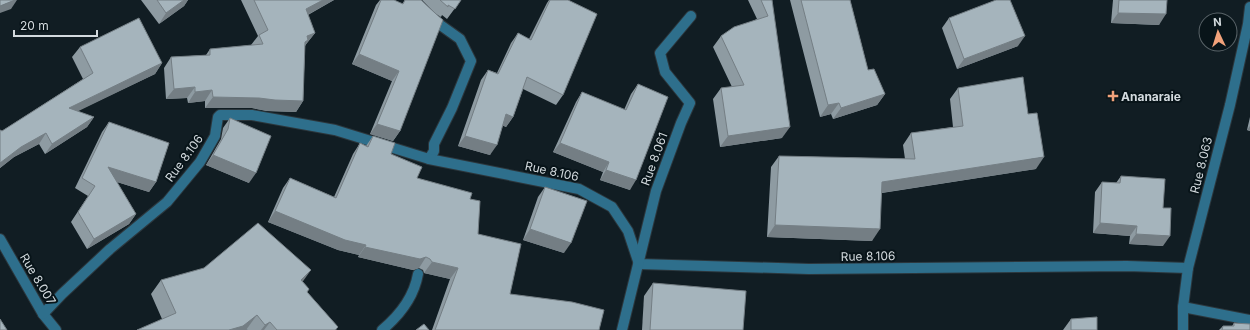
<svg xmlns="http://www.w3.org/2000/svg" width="1250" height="330" font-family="Inter,sans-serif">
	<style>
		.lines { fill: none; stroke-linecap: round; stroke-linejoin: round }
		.minor-casing { stroke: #2c373d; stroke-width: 12 }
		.minor { stroke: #2e6f8c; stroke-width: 10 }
		.wall { fill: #8e9ba2 }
		.shaded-wall { fill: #747e84 }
		.building { fill: #a5b4bc; stroke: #747e84 }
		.poi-dot { fill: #f1a27b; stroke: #081419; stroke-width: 1.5 }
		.labels { text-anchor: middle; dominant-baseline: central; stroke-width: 4; stroke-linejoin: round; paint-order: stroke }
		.poi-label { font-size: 12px; font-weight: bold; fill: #d3dade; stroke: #081419; text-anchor: start }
		.street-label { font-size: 12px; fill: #d3dade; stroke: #081419 }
	</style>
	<rect width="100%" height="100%" fill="#111d23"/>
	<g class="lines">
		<defs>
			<g id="minor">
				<polyline points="413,0 432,19 460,39 471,61 452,108 434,144 434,151 429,159"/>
				<polyline points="0,239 43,314 56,330"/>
				<polyline points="1183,307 1250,320"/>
				<polyline points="43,314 62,294 110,249 167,202 200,162 215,136 218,117 220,115 252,115 335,130 429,159 579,189 612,207 628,231 639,264 809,269 1127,266 1188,268"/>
				<path d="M382 330C400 315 414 297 418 274"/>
				<polyline points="622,330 656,191 681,123 690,103 665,72 660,53 691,16"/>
				<polyline points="1183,330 1183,307 1188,268 1230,105 1248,24 1250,7"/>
			</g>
		</defs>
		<use href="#minor" class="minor-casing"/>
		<use href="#minor" class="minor"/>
	</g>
	<g class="wall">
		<polygon points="141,0 188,0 184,6 159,24"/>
		<polygon points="241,0 334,0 308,15 315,33 307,43 305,46 303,101 296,112 267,111 252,108 205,108 205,101 188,103 187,98 166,99 164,68 171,57 206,55 210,49 251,45 258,36"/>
		<polygon points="380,0 394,0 402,4 405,0 421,0 400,131 393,141 370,134 392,81 352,64 376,5"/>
		<polygon points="422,0 461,0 447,19 442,15 441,17 436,14"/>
		<polygon points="549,0 568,0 563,95 556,105 523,89 513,117 506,127 502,125 490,155 458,146 481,80 488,70 497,73 511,43 518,33 529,39 547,3"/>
		<polygon points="748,0 772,0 782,138 720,147 713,99 721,88 732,87 713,47 721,36 757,19"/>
		<polygon points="790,0 850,0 868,70 885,94 877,105 833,119 831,114 820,117"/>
		<polygon points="1113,0 1167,0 1159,25 1111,23"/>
		<polygon points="949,18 1018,46 957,69 942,28"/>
		<polygon points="80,47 162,63 155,74 77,111 94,117 87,127 45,154 39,144 14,157 0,168 0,130 2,131 83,79 72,57"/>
		<polygon points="638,84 630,190 600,180 603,172 553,152 576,102 582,92 624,110 631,94"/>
		<polygon points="958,88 1036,169 882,193 872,241 767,237 771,167 779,156 905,159 903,145 911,133 953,127 950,99"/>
		<polygon points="1250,117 1250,131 1247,130"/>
		<polygon points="230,118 249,183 206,165 221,139 223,128"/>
		<polygon points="109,122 156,182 149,192 117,182 136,214 129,224 87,249 71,222 88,196 75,188 102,132"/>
		<polygon points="373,136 391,154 417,178 470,199 478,234 510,294 599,330 432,330 450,279 424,273 423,270 419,268 413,270 358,257 359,255 338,250 268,222 283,188 290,178 334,197 353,154 360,143 366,146"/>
		<polygon points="1121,176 1163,208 1163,246 1129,244 1130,236 1093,233 1095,192 1102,182 1116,183"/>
		<polygon points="545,187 564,253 523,240 538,197"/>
		<polygon points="161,280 303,282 309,289 307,292 338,327 336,330 248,330 162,319 151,294"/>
		<polygon points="653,283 743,330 642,330 644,296"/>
		<polygon points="1071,319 1097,330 1063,330"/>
		<polygon points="1234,323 1250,330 1219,330 1223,326 1232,326"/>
	</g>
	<g class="shaded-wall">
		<polygon points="15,0 17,0 11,9 0,13 0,6"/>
		<polygon points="184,0 188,0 184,6 159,24 166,13"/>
		<polygon points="323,0 334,0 298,20 306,9"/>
		<polygon points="1118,13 1166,14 1159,25 1111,23"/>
		<polygon points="315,33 307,43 306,44 301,51 307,36"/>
		<polygon points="1025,36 1018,46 957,69 964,59"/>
		<polygon points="359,54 399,71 392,81 352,64"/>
		<polygon points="162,63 155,74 62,119 69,108"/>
		<polygon points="195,87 187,98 166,99 174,89"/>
		<polygon points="212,90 205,101 188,103 195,92"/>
		<polygon points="885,94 877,105 833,119 841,108"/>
		<polygon points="213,97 259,98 303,101 296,112 267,111 252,108 205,108"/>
		<polygon points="839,103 831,114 820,117 828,105"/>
		<polygon points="506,114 513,117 506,127 499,124"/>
		<polygon points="94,117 87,127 45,154 52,144"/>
		<polygon points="377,124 400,131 393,141 370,134"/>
		<polygon points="1250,126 1250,131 1247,130"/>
		<polygon points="790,127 782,138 720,147 728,136"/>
		<polygon points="46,133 39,144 14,157 0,168 0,163 21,147"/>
		<polygon points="465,136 497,145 490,155 458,146"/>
		<polygon points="560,143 609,162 603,172 553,152"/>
		<polygon points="213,155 256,173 249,183 206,165"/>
		<polygon points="1044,157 1036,169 874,194 882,182"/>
		<polygon points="108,167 156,182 149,192 101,177"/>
		<polygon points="606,170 636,180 630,190 600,180"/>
		<polygon points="275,211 366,245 359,255 338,250 268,222"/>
		<polygon points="136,214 129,224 87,249 94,239"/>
		<polygon points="1100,223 1137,226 1130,236 1093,233"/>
		<polygon points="775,225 880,229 872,241 767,237"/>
		<polygon points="530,229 571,243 564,253 523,240"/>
		<polygon points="1136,234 1170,236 1163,246 1129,244"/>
		<polygon points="365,247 426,257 419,268 413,270 358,257"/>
		<polygon points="432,262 458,268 450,279 424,273"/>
		<polygon points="311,270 301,284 301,280"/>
		<polygon points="257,315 246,330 229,330"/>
		<polygon points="270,322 264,330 261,330 265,325"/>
	</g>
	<g class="building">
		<polygon points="0,0 15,0 0,6"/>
		<polygon points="157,0 184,0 166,13"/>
		<polygon points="254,0 323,0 306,9 315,33 307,36 308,40 305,42 303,101 275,100 259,98 213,97 212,90 195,92 195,87 174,89 171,57 210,55 210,49 263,44 259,35 268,30"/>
		<polygon points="381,0 394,0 403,4 405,0 421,0 435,13 443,20 400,131 377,124 399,71 359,54"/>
		<polygon points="440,0 461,0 455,9 448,5 448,7"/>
		<polygon points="550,0 568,0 597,14 563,95 527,77 513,117 506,114 497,145 465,136 488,70 498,74 518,33 531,40"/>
		<polygon points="761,0 772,0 790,127 728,136 721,88 744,85 721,36 734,27 768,16"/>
		<polygon points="801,0 850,0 868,70 874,69 885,94 841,108 839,103 828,105"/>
		<polygon points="996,0 1010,0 1025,36 964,59 949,18"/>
		<polygon points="1119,0 1167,0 1166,14 1118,13"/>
		<polygon points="139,18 162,63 69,108 94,117 52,144 46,133 21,147 0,163 0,130 2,131 93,73 80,47"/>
		<polygon points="1023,77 1028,114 1037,113 1044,157 882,182 880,229 775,225 779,156 915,159 911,133 963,126 958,88"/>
		<polygon points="638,84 668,97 636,180 606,170 609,162 560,143 582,92 626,110"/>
		<polygon points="230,118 271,136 256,173 213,155 228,129"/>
		<polygon points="109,122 169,143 156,182 108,167 136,214 94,239 78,212 95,186 82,178"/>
		<polygon points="373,136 395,143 391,154 422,167 417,178 472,193 470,199 480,201 478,234 521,244 510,294 572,302 604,310 599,330 435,330 458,268 432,262 430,259 426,257 420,259 365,247 366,245 345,240 275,211 290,178 336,198 360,143 368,147"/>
		<polygon points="1121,176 1165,179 1163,208 1171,208 1170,236 1136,234 1137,226 1100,223 1102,182 1120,183"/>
		<polygon points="545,187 587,201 571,243 530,229"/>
		<polygon points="258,223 311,270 301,280 309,289 307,292 338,327 335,330 277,330 270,322 265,325 257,315 243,326 229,330 137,330 176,313 161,280 204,268"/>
		<polygon points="653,283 746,291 743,330 650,330"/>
		<polygon points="1097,317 1097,330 1071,330 1071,319"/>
		<polygon points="0,319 7,330 0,330"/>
		<polygon points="1234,323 1250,324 1250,330 1222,330 1223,326 1234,326"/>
		<polygon points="424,324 429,330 416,330"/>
	</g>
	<path class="poi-dot" d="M1111 90h4v4h4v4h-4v4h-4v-4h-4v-4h4z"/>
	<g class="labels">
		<g class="poi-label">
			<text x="1121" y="96">Ananaraie</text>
		</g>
		<g class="street-label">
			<text transform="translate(184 158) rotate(-54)">Rue 8.106</text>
			<text transform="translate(654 159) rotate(-70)">Rue 8.061</text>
			<text transform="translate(1201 165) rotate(-76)">Rue 8.063</text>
			<text transform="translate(552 171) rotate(12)">Rue 8.106</text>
			<text transform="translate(868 256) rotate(-1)">Rue 8.106</text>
			<text transform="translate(38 279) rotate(59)">Rue 8.007</text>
		</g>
	</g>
	<g transform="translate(1218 32) rotate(356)"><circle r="19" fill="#081419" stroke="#596368"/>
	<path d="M0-3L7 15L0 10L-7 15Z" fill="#f1a27b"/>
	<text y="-6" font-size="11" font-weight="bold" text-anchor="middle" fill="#d3dade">N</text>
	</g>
	<path d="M14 30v6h83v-6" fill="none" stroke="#d3dade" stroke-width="2"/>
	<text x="20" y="30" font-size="12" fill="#d3dade" stroke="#081419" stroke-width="3" paint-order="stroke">20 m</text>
</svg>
